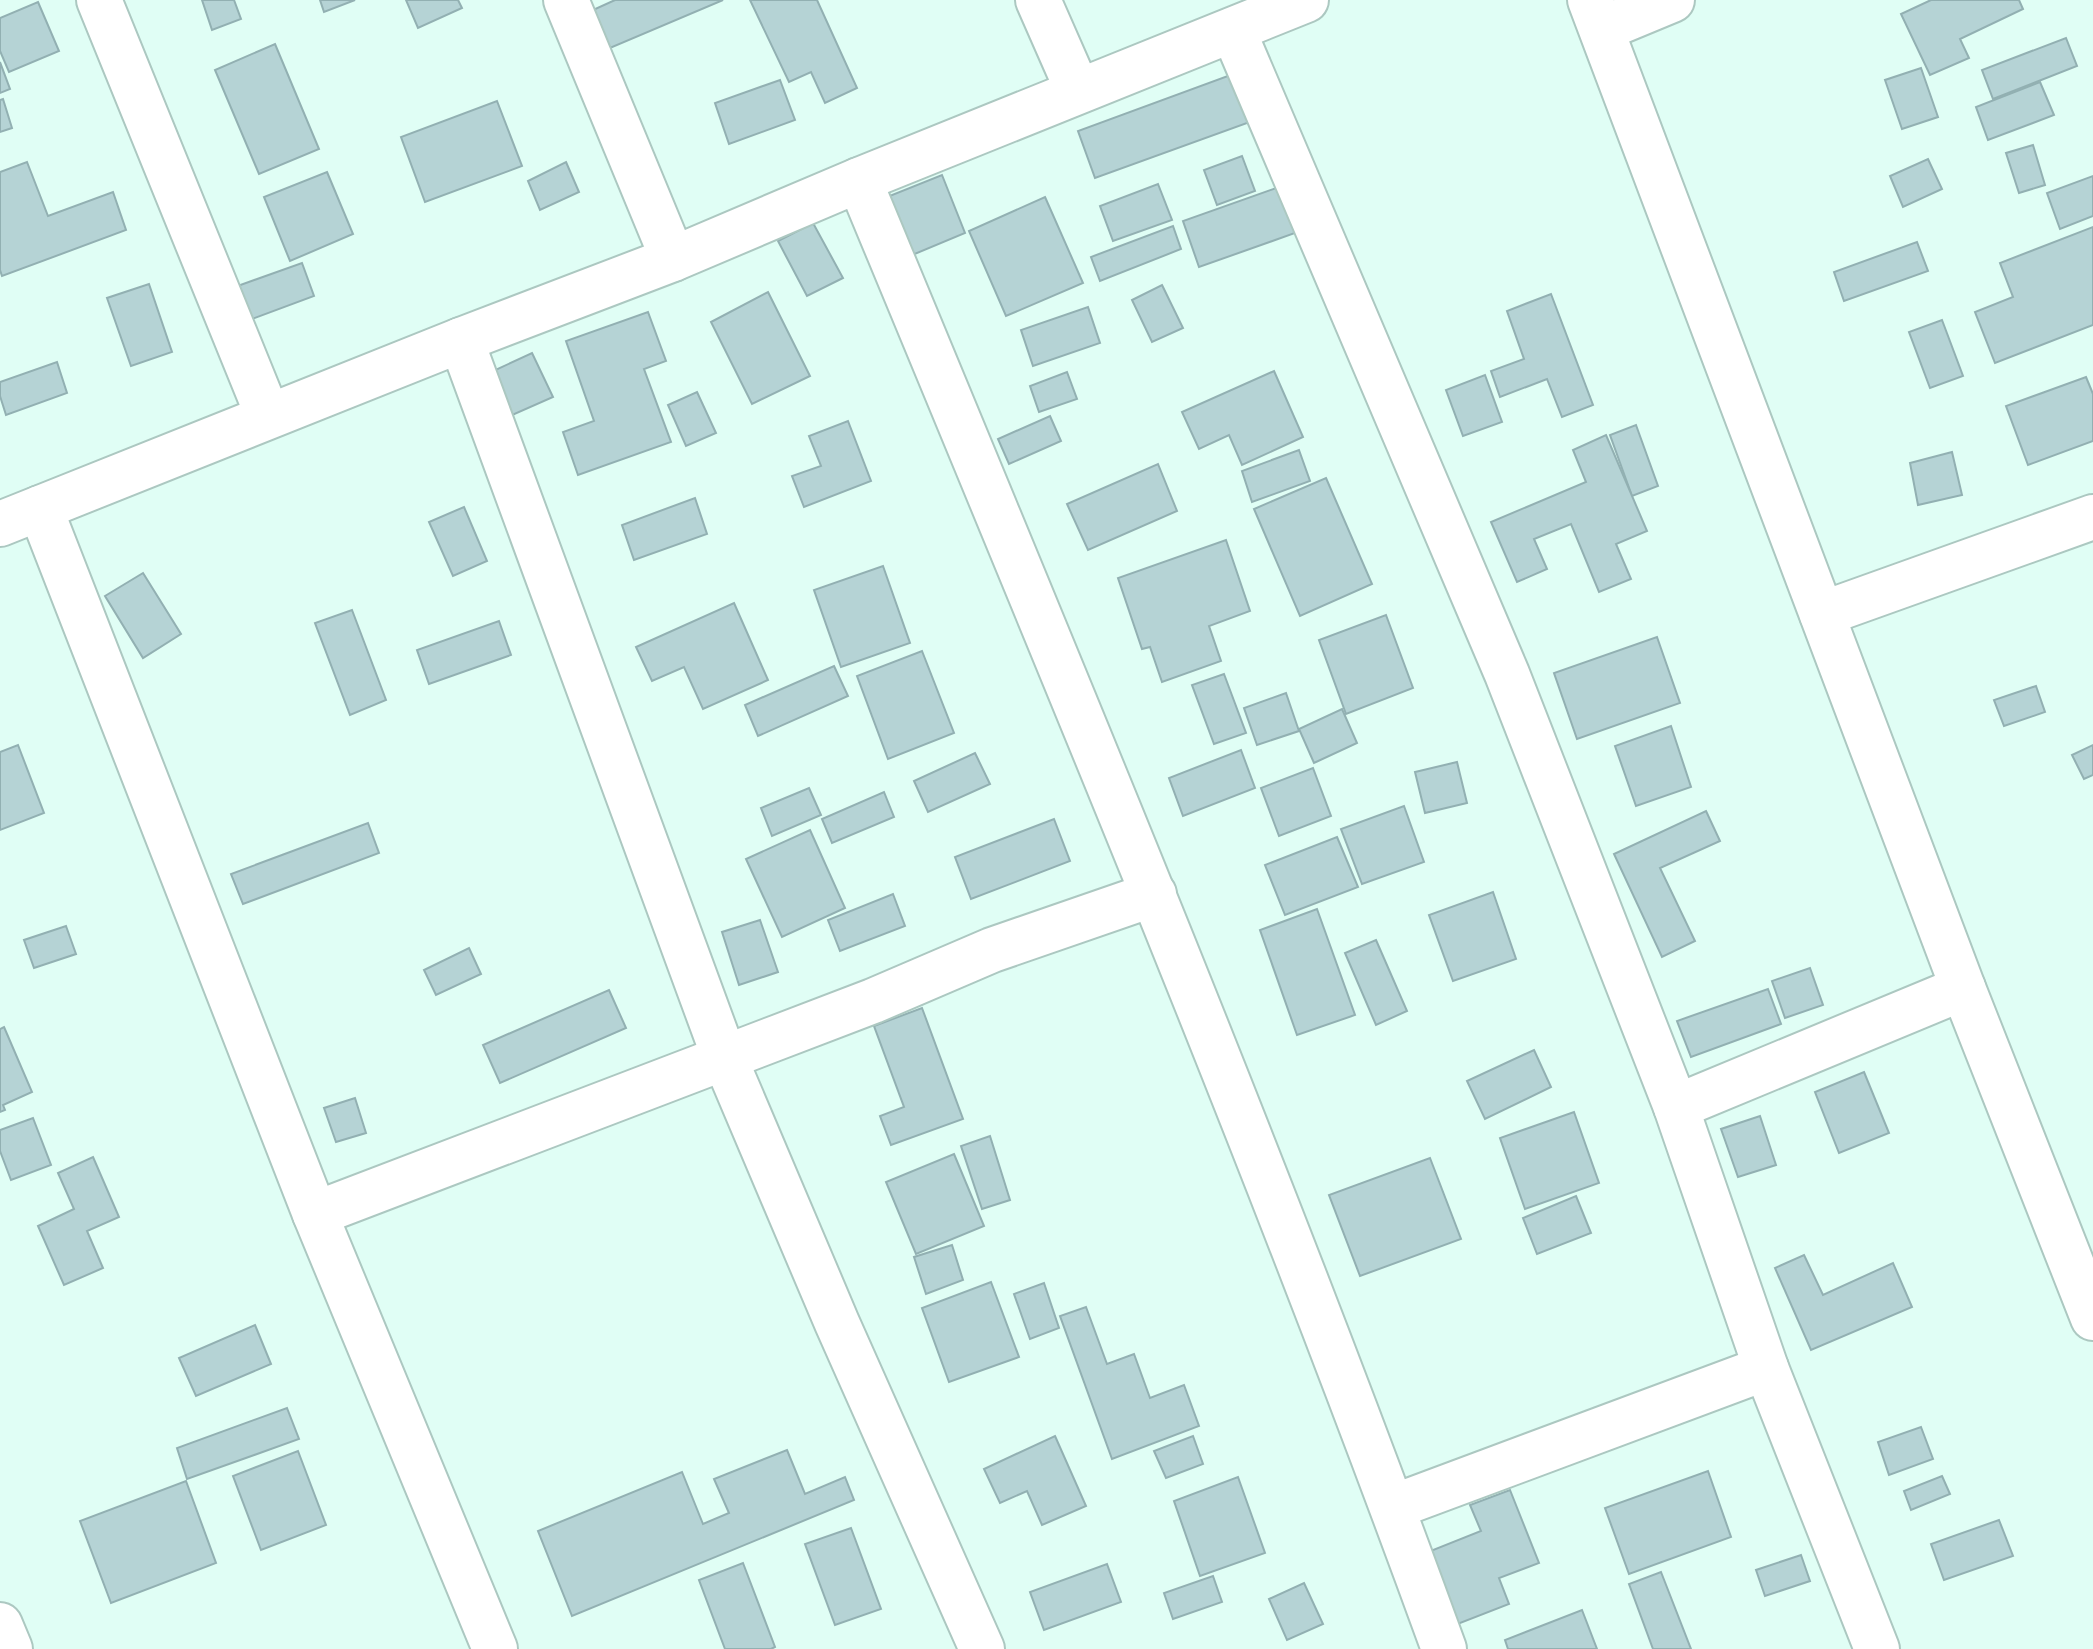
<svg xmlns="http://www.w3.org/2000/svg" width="2093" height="1649" font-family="'Space Grotesk',sans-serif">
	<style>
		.building { fill: #b5d3d5; stroke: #92b0b2; stroke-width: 2 }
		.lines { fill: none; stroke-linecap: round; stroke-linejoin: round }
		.minor-casing { stroke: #acc8c1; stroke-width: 48 }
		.tertiary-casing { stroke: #acc8c1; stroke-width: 48 }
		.minor { stroke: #fff; stroke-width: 44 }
		.tertiary { stroke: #fff; stroke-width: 44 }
	</style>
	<rect width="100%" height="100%" fill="#e0fef5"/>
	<g class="building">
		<polygon points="202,0 234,0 241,19 212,30"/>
		<polygon points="320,0 355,0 324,12"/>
		<polygon points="406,0 458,0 462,8 418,28"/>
		<polygon points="615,0 723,0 610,48 593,10"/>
		<polygon points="750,0 817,0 857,88 825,103 811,72 789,82"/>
		<polygon points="1931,0 2019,0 2023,9 1960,39 1969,58 1930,75 1901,14"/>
		<polygon points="38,2 59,51 9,72 0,51 0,18"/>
		<polygon points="2066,38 2077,66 1993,99 1982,70"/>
		<polygon points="275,44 319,149 259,174 215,70"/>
		<polygon points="0,62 10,89 0,93"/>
		<polygon points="1255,66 1272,114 1095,178 1078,131"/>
		<polygon points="1921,68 1938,117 1902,129 1885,80"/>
		<polygon points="780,80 795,120 729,144 715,103"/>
		<polygon points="2040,82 2054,115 1988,140 1976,107"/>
		<polygon points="3,99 12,128 0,132 0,100"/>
		<polygon points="497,101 522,166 425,202 401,137"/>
		<polygon points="2033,145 2045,185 2019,193 2006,153"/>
		<polygon points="1242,156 1255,191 1217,205 1204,170"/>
		<polygon points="1928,159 1942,189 1903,207 1890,176"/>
		<polygon points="27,162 48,216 113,192 126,230 2,276 0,270 0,172"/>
		<polygon points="566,162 579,192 540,210 528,181"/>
		<polygon points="327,172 353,234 290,261 264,197"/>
		<polygon points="942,175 965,233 905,258 882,199"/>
		<polygon points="2093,176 2093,216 2060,229 2047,193"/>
		<polygon points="1158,184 1172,220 1113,241 1100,206"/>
		<polygon points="1279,187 1295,233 1199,267 1183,221"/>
		<polygon points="1045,197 1083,283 1006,316 969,231"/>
		<polygon points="813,223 843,278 807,296 778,241"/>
		<polygon points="1173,226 1181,249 1100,281 1091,257"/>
		<polygon points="2093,227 2093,325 1995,363 1975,312 2013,297 2000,263"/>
		<polygon points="1917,242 1928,271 1844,301 1834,272"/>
		<polygon points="302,263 314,296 241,323 229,289"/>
		<polygon points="149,284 172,352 131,366 107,298"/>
		<polygon points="1162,285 1183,328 1152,342 1132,300"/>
		<polygon points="768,292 810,376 752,404 711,322"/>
		<polygon points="1551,294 1593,405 1562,417 1547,379 1500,397 1491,371 1524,359 1507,311"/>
		<polygon points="1088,307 1100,343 1033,366 1021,330"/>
		<polygon points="648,312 666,361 644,369 671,442 578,475 563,432 594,421 566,341"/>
		<polygon points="1942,320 1963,376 1930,388 1909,332"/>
		<polygon points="532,353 553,397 510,416 489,373"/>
		<polygon points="57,362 67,393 6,415 0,396 0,382"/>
		<polygon points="1274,371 1303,437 1242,465 1229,435 1199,449 1182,412"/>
		<polygon points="1067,372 1077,399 1039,412 1030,386"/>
		<polygon points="1485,375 1502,422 1463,436 1446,390"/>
		<polygon points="2086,377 2093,394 2093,441 2028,465 2006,406"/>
		<polygon points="697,392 716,433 686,446 668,405"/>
		<polygon points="1050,416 1061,441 1009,464 998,439"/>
		<polygon points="848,421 871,481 804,507 792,476 821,466 809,436"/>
		<polygon points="1636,425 1658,486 1632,496 1610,435"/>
		<polygon points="1606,435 1647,531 1616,544 1631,579 1599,592 1571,524 1534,539 1547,569 1517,582 1491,522 1586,482 1573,450"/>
		<polygon points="1299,450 1310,481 1252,502 1242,471"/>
		<polygon points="1952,452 1962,495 1918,505 1910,463"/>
		<polygon points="1158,464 1177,511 1088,550 1067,504"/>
		<polygon points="1326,478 1372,584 1300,616 1254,509"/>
		<polygon points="695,498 707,534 634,560 622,525"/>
		<polygon points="464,507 487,561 453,576 429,522"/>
		<polygon points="1226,540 1250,611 1209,626 1221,661 1162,682 1150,647 1142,649 1118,578"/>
		<polygon points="883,566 910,643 841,667 814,590"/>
		<polygon points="143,573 181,634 143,658 105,596"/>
		<polygon points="734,603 768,680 703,709 684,667 652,681 636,647"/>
		<polygon points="352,610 386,700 350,715 315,623"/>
		<polygon points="1386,615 1413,688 1346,714 1319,640"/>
		<polygon points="499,621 511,655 429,684 417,650"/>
		<polygon points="1657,637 1680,703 1577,739 1554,673"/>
		<polygon points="922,651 954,733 888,759 857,676"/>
		<polygon points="834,666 848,696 758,736 745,705"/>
		<polygon points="1224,674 1246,733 1214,744 1192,685"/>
		<polygon points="2036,686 2045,712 2004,726 1994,700"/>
		<polygon points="1286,693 1299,731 1257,745 1244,708"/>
		<polygon points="1342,709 1357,743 1314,763 1299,729"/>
		<polygon points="1671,726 1691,787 1636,806 1615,746"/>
		<polygon points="18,745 44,813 0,830 0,752"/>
		<polygon points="2093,745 2093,775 2084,779 2072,755"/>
		<polygon points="1241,750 1255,788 1183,816 1169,778"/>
		<polygon points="975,753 990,784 928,812 914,781"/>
		<polygon points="1457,762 1467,803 1425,813 1415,772"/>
		<polygon points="1313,768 1331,816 1279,836 1261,788"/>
		<polygon points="809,788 821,815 772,836 761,808"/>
		<polygon points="884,792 894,817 832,843 822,819"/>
		<polygon points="1404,806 1424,862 1362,884 1341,829"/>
		<polygon points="1706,811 1720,841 1660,868 1695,941 1662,957 1614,854"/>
		<polygon points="1054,819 1070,861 971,899 955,857"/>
		<polygon points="368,823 379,853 243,904 231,874"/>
		<polygon points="810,830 845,908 782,937 746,859"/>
		<polygon points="1337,837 1358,887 1285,915 1265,865"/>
		<polygon points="1493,892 1516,959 1453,981 1429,915"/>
		<polygon points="893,894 905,926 840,951 828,920"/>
		<polygon points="1317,909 1355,1015 1297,1035 1260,930"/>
		<polygon points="760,920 778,972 739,985 722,932"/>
		<polygon points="66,926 76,954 34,968 24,940"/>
		<polygon points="1376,940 1407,1011 1376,1025 1345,953"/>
		<polygon points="469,948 481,974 436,995 424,970"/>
		<polygon points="1810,968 1823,1005 1785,1018 1772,981"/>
		<polygon points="1768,989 1781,1024 1691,1057 1677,1021"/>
		<polygon points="609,990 626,1028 500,1083 483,1045"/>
		<polygon points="922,1008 963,1119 891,1145 880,1116 904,1107 874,1026"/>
		<polygon points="4,1027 32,1092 3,1105 5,1110 0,1112 0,1029"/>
		<polygon points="1534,1050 1551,1087 1485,1119 1467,1081"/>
		<polygon points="1864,1072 1889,1133 1839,1153 1815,1092"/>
		<polygon points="355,1098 366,1133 336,1142 324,1108"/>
		<polygon points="1574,1112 1599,1183 1525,1209 1500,1138"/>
		<polygon points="1760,1116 1776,1165 1738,1177 1721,1129"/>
		<polygon points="33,1118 51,1165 11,1180 0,1151 0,1130"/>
		<polygon points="990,1136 1010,1200 982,1209 961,1146"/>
		<polygon points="954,1154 984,1226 916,1254 886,1182"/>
		<polygon points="93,1157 119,1217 87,1231 103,1268 64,1285 38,1226 74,1209 58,1173"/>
		<polygon points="1430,1158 1461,1239 1360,1276 1329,1195"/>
		<polygon points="1576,1196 1591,1233 1537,1254 1523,1218"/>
		<polygon points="952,1245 963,1280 926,1294 914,1257"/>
		<polygon points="1804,1255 1823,1295 1893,1263 1912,1307 1811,1350 1775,1268"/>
		<polygon points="991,1282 1019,1357 949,1382 922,1308"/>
		<polygon points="1044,1283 1059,1328 1030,1339 1014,1294"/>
		<polygon points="1086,1307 1107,1364 1134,1354 1150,1398 1184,1385 1199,1426 1112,1459 1060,1316"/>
		<polygon points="255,1325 271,1364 196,1396 179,1358"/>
		<polygon points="287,1408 299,1439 187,1479 177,1448"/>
		<polygon points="1921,1427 1933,1459 1889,1475 1878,1442"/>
		<polygon points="1055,1436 1086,1506 1042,1525 1027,1491 1000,1503 984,1469"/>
		<polygon points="1193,1436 1203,1464 1166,1478 1154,1451"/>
		<polygon points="787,1450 805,1494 845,1477 854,1500 572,1616 538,1531 682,1472 703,1524 729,1513 714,1479"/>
		<polygon points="298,1451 326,1525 261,1550 233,1476"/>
		<polygon points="1708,1471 1731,1537 1629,1574 1605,1508"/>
		<polygon points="1942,1476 1950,1494 1911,1510 1904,1491"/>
		<polygon points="1238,1477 1265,1553 1200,1576 1174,1501"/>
		<polygon points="186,1481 216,1563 111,1603 80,1521"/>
		<polygon points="1510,1490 1539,1563 1499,1578 1509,1604 1455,1625 1428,1552 1481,1531 1470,1505"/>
		<polygon points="1999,1520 2013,1556 1944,1580 1931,1544"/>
		<polygon points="851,1528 881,1609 835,1625 805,1544"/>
		<polygon points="1801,1555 1810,1581 1765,1596 1756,1570"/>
		<polygon points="743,1563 775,1647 771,1649 725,1649 699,1580"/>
		<polygon points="1107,1564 1121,1602 1044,1630 1030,1592"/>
		<polygon points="1661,1572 1691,1649 1653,1649 1629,1584"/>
		<polygon points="1213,1576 1222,1602 1173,1619 1164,1593"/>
		<polygon points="1304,1583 1323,1624 1287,1640 1269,1599"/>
		<polygon points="1582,1610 1597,1649 1508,1649 1505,1640"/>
	</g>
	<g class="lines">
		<defs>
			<g id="minor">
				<polyline points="99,0 268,416"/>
				<polyline points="566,0 673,259"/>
				<polyline points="1038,0 1078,91"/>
				<polyline points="1602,29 1672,0"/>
				<polyline points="1233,30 1507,674 1676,1107 1766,1368 1877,1649"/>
				<path d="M859 180C1061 667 1264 1153 1444 1649"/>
				<polyline points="461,340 725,1059 837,1323 982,1649"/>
				<polyline points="40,508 315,1214 495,1649"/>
				<polyline points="0,524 461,340 673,259 859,180 1306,0"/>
				<polyline points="1822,614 2093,517"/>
				<polyline points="1676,1107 1963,988"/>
				<polyline points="315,1214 873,1001 992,950 1154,894"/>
				<polyline points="1393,1507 1766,1368"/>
				<polyline points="0,1625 10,1649"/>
			</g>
			<polyline id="tertiary" points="1590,0 1963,988 2093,1318"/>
		</defs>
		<use href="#minor" class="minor-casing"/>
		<use href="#tertiary" class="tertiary-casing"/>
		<use href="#minor" class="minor"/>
		<use href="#tertiary" class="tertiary"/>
	</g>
</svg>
